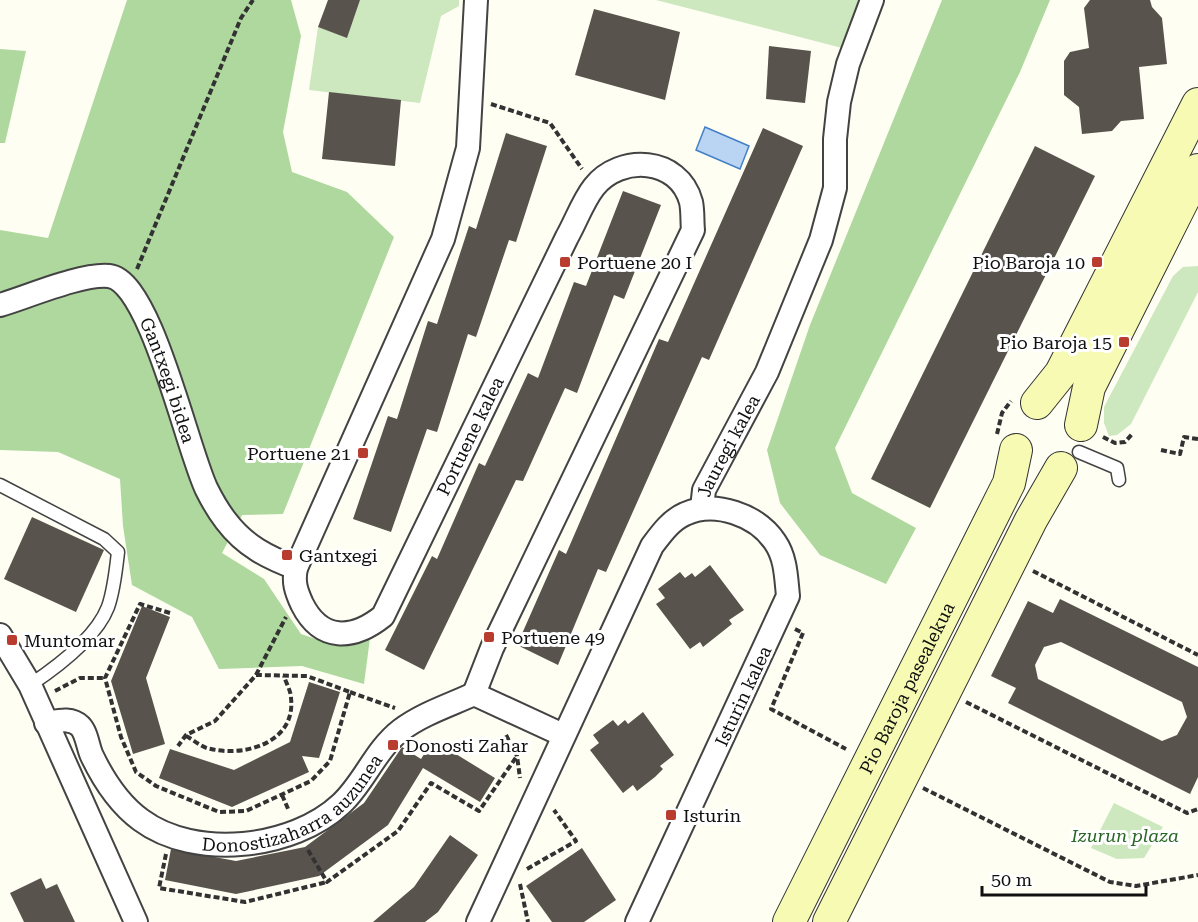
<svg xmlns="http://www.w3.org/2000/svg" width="1198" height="922" font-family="'Roboto Serif',serif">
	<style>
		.green { fill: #cde8be }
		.forest { fill: #afd89e }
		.water { fill: #bad5f3; stroke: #457fc6; stroke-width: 1.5 }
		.building { fill: #58534d; fill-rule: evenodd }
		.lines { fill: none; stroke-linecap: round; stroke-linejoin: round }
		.lane-casing { stroke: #434343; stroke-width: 15 }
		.street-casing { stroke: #434343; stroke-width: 26 }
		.secondary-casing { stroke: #323232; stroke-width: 34 }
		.path { stroke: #323232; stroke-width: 4; stroke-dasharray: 6 3; stroke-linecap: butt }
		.lane { stroke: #fff; stroke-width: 12 }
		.street { stroke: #fff; stroke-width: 22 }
		.secondary { stroke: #f7fab2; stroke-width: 32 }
		.poi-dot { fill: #b93d2f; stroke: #fff; stroke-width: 2 }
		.labels { text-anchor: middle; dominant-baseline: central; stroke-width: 6; stroke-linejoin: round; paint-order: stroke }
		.poi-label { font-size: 18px; fill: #101010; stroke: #fff; text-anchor: start }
		.street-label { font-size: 18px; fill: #101010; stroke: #fff }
		.park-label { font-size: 18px; font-style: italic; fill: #276523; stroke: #fff }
	</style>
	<rect width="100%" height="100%" fill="#fefef3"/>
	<g class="green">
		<polygon points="360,0 459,0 459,6 441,16 420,103 309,90 318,27 347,37"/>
		<polygon points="656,0 860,0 842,48"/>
		<polygon points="1198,266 1198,292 1131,424 1117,435 1109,436 1104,423 1104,407 1173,276 1183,267"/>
		<polygon points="1114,803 1163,827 1144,858 1117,859 1091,848"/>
	</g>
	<g class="forest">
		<polygon points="127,0 291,0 301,36 283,132 292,172 347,192 394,237 283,514 242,515 222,553 264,579 301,634 328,643 370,638 364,684 302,666 219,669 192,617 132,585 123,526 120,479 58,452 0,450 0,230 48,238"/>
		<polygon points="942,0 1050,0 1020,72 835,448 852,493 916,528 886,584 820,555 780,503 767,450 810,325"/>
		<polygon points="0,49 26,51 5,143 0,143"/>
	</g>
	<polygon class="water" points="705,127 749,146 740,169 696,150"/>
	<g class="building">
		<polygon points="328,0 360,0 347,38 318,27"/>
		<polygon points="1090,0 1150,0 1152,7 1162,18 1167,64 1139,67 1144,119 1121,121 1112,131 1082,134 1079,107 1064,95 1064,61 1070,52 1089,48 1084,8"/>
		<polygon points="594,9 680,32 665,100 575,75"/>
		<polygon points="769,46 811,51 805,103 766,99"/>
		<polygon points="329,92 401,100 395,166 322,159"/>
		<polygon points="763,128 803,146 709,360 702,357 606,572 598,569 558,665 517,645 559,550 566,554 659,339 668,342"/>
		<polygon points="506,133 547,146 516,242 509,240 476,337 468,334 437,432 427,429 391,532 353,519 388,416 397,419 428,321 437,324 469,226 476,229"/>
		<polygon points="1035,146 1095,176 930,508 871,479"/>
		<polygon points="623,191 661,205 624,299 614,295 577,393 565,388 523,481 516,480 424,670 385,650 432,556 437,559 479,463 485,466 528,373 538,378 574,282 586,286"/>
		<polygon points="32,517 104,550 76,612 4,579"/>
		<polygon points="710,565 744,610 729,620 732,624 703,647 700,642 690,649 656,604 665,598 658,589 680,572 685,578 692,573 695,577"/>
		<path d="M1060 599 1198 667V777L1190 794 1008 703 1016 688 991 676 1028 601 1053 613ZM1061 642 1182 702 1187 717 1177 735 1162 741 1038 679 1035 665 1044 647Z"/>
		<polygon points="142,606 170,617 146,678 165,744 133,754 111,681"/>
		<polygon points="309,682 340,692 319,758 302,756 309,772 232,807 159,778 170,749 234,770 290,742"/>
		<polygon points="643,712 674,755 660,766 663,769 655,777 637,791 633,785 623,793 590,750 599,743 593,735 613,720 618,726 625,720 628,724"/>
		<polygon points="433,740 495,778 480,802 423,768 388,825 319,876 236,894 165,880 171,849 236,861 305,847 364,803 402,747 421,759"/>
		<polygon points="450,835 478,855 438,912 425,922 373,922 414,887"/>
		<polygon points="582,848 616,900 584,922 552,922 526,886"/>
		<polygon points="41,878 46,889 57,884 75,922 24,922 10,893"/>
	</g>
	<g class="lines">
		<defs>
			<g id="lane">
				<polyline points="1079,452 1117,468 1119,480"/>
				<path d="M0 485 104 539 118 552C116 570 114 590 108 607 96 638 57 667 30 685"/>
			</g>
			<g id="street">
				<path id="s1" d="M0 305C27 297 83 273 109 276 151 280 188 453 207 490 212 500 219 512 226 521 245 546 267 557 296 568"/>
				<path id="s2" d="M702 508 704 490 767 372 821 240 835 188V139L839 102 848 64 872 0"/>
				<polyline points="0,635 30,685 136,922"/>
				<path d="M474 694 492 648 693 230C692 221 693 211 691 202 679 157 620 154 594 187 583 201 576 221 567 237L383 616C353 640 321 642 302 604 296 591 293 582 296 568L443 239 468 148 476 0"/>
				<path id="s3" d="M46 723C58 721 71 717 80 726 87 733 88 748 92 756 104 781 119 804 141 820 195 860 293 849 341 804 364 783 375 750 401 730 422 714 450 705 474 694L563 735"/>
				<path d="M478 922 652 546C661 534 671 520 685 514 715 500 757 515 775 542 786 558 786 577 788 596L637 922"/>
			</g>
			<g id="secondary">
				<polyline points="1037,403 1061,373 1198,104"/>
				<polyline points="1081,425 1089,387 1198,170"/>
				<path id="s4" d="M789 922 1009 483 1016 450"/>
				<polyline points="829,922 1031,520 1061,468"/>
			</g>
		</defs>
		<use href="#lane" class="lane-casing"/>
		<use href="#street" class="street-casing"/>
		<use href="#secondary" class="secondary-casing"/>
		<g class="path">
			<polyline points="491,104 550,123 582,169"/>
			<polyline points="137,269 241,18 253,0"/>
			<polyline points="997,434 1002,413 1011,401"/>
			<polyline points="1103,437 1115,443 1125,442 1133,433"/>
			<polyline points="1161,450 1180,454 1184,437 1198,439"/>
			<polyline points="1033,571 1198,655"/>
			<polyline points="170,613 140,604 105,678 121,737 136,772 156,786 219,812 246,811 311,781 330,761 350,692 307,676 256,675 215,721 186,735 178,746"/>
			<polyline points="795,629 803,633 771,709 846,749"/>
			<polyline points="256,675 286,617"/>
			<polyline points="55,691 80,678 105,678"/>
			<polyline points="350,692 395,708"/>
			<polyline points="966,702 1187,813 1198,809"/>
			<polyline points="506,735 517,756 520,778"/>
			<path d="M186 736C194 740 202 748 211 749 246 757 296 742 291 698 291 691 286 683 284 676"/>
			<polyline points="923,788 1110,882 1136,886 1198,875"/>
			<polyline points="282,795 289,811"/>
			<polyline points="308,850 327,882 398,831 431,783 479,811 517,756"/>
			<polyline points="166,854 159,888 245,902 327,882"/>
			<polyline points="527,869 576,841 554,810"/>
			<polyline points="520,884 528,922"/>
		</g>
		<use href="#lane" class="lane"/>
		<use href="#street" class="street"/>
		<use href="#secondary" class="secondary"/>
	</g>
	<g class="poi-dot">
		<rect x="559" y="256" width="12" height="12" rx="3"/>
		<rect x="1091" y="256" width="12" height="12" rx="3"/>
		<rect x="1118" y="336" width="12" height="12" rx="3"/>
		<rect x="357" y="447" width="12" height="12" rx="3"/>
		<rect x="281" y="549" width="12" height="12" rx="3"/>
		<rect x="483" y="631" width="12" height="12" rx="3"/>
		<rect x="6" y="634" width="12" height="12" rx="3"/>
		<rect x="387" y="739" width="12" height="12" rx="3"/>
		<rect x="665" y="809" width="12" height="12" rx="3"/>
	</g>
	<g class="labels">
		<g class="poi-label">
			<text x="577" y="262">Portuene 20 I</text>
			<text x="1085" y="262" text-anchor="end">Pio Baroja 10</text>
			<text x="1112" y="342" text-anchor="end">Pio Baroja 15</text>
			<text x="351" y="453" text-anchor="end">Portuene 21</text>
			<text x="299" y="555">Gantxegi</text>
			<text x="501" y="637">Portuene 49</text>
			<text x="24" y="640">Muntomar</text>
			<text x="405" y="745">Donosti Zahar</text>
			<text x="683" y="815">Isturin</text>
		</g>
		<g class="street-label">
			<text stroke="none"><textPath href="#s1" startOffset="237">Gantxegi bidea</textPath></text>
			<text transform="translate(470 436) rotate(-64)">Portuene kalea</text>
			<text stroke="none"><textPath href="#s2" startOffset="68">Jauregi kalea</textPath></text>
			<text stroke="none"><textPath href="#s4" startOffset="262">Pio Baroja pasealekua</textPath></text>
			<text transform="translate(743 696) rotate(-65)">Isturin kalea</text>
			<text stroke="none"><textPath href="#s3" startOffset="320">Donostizaharra auzunea</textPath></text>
		</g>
		<g class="park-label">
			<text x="1125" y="835">Izurun plaza</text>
		</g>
	</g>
	<path d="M982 886v9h164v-9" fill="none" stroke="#101010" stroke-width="3"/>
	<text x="991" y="886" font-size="18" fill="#101010" stroke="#ffffff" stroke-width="4.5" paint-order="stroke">50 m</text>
</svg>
